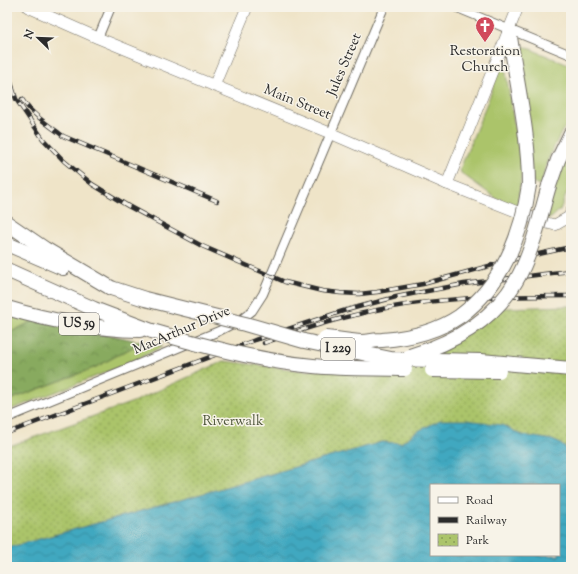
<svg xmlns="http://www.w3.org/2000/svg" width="578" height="574" font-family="'Sorts Mill Goudy',serif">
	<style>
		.grass { fill: #abc46a; stroke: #6b784a }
		.forest { fill: url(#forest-crowns); stroke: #5a6a44 }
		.park { fill: url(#park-dots); stroke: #6b784a }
		.water { fill: url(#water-waves); stroke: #366a76; fill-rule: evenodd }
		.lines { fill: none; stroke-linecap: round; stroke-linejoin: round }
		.street-casing { stroke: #706c62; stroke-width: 10 }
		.secondary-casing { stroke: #706c62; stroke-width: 12 }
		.highway-casing { stroke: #706c62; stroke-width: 16 }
		.street { stroke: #fff; stroke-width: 8 }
		.secondary { stroke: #fff; stroke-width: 11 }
		.highway { stroke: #fff; stroke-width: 14 }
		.rail-casing { stroke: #2b2b2b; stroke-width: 4.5 }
		.rail { stroke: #f7f3e8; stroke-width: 3; stroke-dasharray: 9; stroke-linecap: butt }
		.highway-bridge-casing { stroke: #706c62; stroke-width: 16; stroke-linecap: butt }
		.highway-bridge { stroke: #fff; stroke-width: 14 }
		.labels { text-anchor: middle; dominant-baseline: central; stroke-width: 3; stroke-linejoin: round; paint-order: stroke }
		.shield { fill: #f7f3e8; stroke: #686764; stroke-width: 1 }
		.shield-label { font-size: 13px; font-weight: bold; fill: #2b2b2b }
		.poi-label { font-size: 14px; fill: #2b2b2b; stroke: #f7f3e8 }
		.street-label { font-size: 14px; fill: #2b2b2b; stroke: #f7f3e8 }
		.park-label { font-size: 14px; fill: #51593e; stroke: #f7f3e8 }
	</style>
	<defs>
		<pattern id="forest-crowns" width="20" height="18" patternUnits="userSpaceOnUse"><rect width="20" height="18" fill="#88aa5e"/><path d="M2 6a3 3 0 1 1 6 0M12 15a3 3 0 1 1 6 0" fill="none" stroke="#6f8b4e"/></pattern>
		<pattern id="park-dots" width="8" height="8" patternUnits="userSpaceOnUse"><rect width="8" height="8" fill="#abc46a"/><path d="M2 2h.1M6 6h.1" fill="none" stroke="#8b9f57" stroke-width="1.8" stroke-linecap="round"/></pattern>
		<pattern id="water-waves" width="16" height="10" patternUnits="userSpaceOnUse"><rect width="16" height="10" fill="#40a8c0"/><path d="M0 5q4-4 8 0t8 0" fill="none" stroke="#36899c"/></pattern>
	</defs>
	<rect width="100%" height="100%" fill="#f7f3e8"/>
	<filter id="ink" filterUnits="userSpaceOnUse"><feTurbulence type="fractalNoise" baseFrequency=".025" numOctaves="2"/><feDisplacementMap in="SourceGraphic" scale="8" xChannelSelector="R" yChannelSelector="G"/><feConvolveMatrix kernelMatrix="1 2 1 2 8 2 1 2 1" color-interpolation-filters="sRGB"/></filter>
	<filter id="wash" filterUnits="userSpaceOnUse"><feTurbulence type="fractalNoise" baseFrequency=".012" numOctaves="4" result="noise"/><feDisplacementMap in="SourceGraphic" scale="16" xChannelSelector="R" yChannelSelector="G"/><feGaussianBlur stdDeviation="0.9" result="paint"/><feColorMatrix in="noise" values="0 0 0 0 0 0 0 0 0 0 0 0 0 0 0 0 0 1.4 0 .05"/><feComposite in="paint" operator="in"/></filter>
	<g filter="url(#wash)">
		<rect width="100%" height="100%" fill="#efe4c8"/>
		<g class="grass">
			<polygon points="521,45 571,66 571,119 562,131 552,151 547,162 541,185 533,183 517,46"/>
			<polygon points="503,55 522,172 517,207 497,199 461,173 460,169 491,93"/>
			<polygon points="571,144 571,183 560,210 551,218 544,218"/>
			<polygon points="7,317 35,320 7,334"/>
			<polygon points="142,342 163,346 130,363 7,411 7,401 96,367"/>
		</g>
		<polygon class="forest" points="35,320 80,328 142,342 96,367 7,401 7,334"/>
		<polygon class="park" points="571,306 571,450 567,449 559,443 552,440 522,435 502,425 416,432 401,443 382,442 170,503 7,548 7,447 133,402 224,361 305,371 407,359 500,308"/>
		<path class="water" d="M440 420H467L502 425 522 435 552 440 559 443 567 449 571 450V567H7V548L170 503 382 442 401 443 416 432ZM431 485H559V555H431Z"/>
	</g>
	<g filter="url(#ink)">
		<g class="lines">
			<defs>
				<g id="street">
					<polyline points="455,7 571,55"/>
					<polyline points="98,38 111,7"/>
					<polyline points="7,418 219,331 242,319 252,311 263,294 384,7"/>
				</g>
				<g id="secondary">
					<polyline points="28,7 98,38 330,133 447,184 543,222 555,225 569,217 571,212"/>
					<polyline points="214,86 247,7"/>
					<polyline points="447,184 518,7"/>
				</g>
				<g id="highway">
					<path d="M509 30C516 81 529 133 529 185"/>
					<polyline points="549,186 558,160 571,133"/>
					<polyline points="7,223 45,249 111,288"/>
					<polyline points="7,244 63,268"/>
					<polyline points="7,270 94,309 152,331"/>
					<path d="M7 308C50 321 95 329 140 330"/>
				</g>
			</defs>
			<use href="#street" class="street-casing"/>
			<use href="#secondary" class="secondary-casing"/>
			<use href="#highway" class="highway-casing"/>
			<use href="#street" class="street"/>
			<use href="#secondary" class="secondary"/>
			<use href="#highway" class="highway"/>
			<defs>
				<g id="rail">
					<polyline points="7,70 16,99 43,139 64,161 92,184 128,206 202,246 285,282 322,291 340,293 359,294 377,292 423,284 511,260 571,247"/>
					<path d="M22 99C30 113 50 126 63 136L217 201"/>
					<path d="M264 343C292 333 321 323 351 316 423 297 497 296 571 296"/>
					<polyline points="7,433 255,340 343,311 396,297 464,284 552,273 571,271"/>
				</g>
			</defs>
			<use href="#rail" class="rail-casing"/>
			<use href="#rail" class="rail"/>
			<defs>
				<g id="highway-bridge">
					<polyline points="111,288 145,299 245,324 304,341 391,359 481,361 571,369"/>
					<path d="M152 331C204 346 259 361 313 366 344 369 375 368 405 369"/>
					<path d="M325 338C337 339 349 341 361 342 368 342 375 340 382 340 409 338 438 331 460 316 502 285 522 235 529 185"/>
					<path d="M410 356C453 343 493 321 516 281 532 254 540 216 549 186"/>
					<polyline points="432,370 499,371"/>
				</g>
			</defs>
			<use href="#highway-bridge" class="highway-bridge-casing"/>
			<use href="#highway-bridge" class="highway-bridge"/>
		</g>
	</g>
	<defs>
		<symbol id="church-pin" viewBox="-11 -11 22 30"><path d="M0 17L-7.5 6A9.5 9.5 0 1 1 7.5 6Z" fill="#d1495b" stroke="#f7f3e8"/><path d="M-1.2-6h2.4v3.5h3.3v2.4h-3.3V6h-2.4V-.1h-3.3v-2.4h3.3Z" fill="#fff"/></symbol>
	</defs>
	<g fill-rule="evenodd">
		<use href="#church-pin" x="474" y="15" width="22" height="30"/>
	</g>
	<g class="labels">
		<g class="shield">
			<rect x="59" y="313" width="40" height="22" rx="3"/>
			<rect x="321" y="338" width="34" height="22" rx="3"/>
		</g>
		<g class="shield-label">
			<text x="79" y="324">US 59</text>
			<text x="338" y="349">I 229</text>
		</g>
		<g class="poi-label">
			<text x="485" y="52">Restoration<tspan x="485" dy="16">Church</tspan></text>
		</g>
		<g class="street-label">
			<text transform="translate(345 65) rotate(-67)">Jules Street</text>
			<text transform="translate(297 103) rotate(22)">Main Street</text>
			<text transform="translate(182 331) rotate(-23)">MacArthur Drive</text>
		</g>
		<g class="park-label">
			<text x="233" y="422">Riverwalk</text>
		</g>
	</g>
	<rect width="578" height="574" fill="none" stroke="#f7f3e8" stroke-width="24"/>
	<rect x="430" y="484" width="130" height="72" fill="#f7f3e8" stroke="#a5a39c"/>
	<rect x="438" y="497" width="20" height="6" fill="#ffffff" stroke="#a5a39c"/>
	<text x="466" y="504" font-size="12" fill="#2b2b2b">Road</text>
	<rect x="438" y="517" width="20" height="6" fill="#2b2b2b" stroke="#a5a39c"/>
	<text x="466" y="524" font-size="12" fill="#2b2b2b">Railway</text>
	<rect x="438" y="534" width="20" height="12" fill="url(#park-dots)" stroke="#a5a39c"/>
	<text x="466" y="544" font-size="12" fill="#2b2b2b">Park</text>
	<g transform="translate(38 38) rotate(293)" stroke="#f7f3e8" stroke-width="3" paint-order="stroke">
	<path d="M0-3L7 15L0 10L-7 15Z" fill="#2b2b2b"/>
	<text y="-6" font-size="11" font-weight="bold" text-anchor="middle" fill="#2b2b2b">N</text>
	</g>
</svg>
